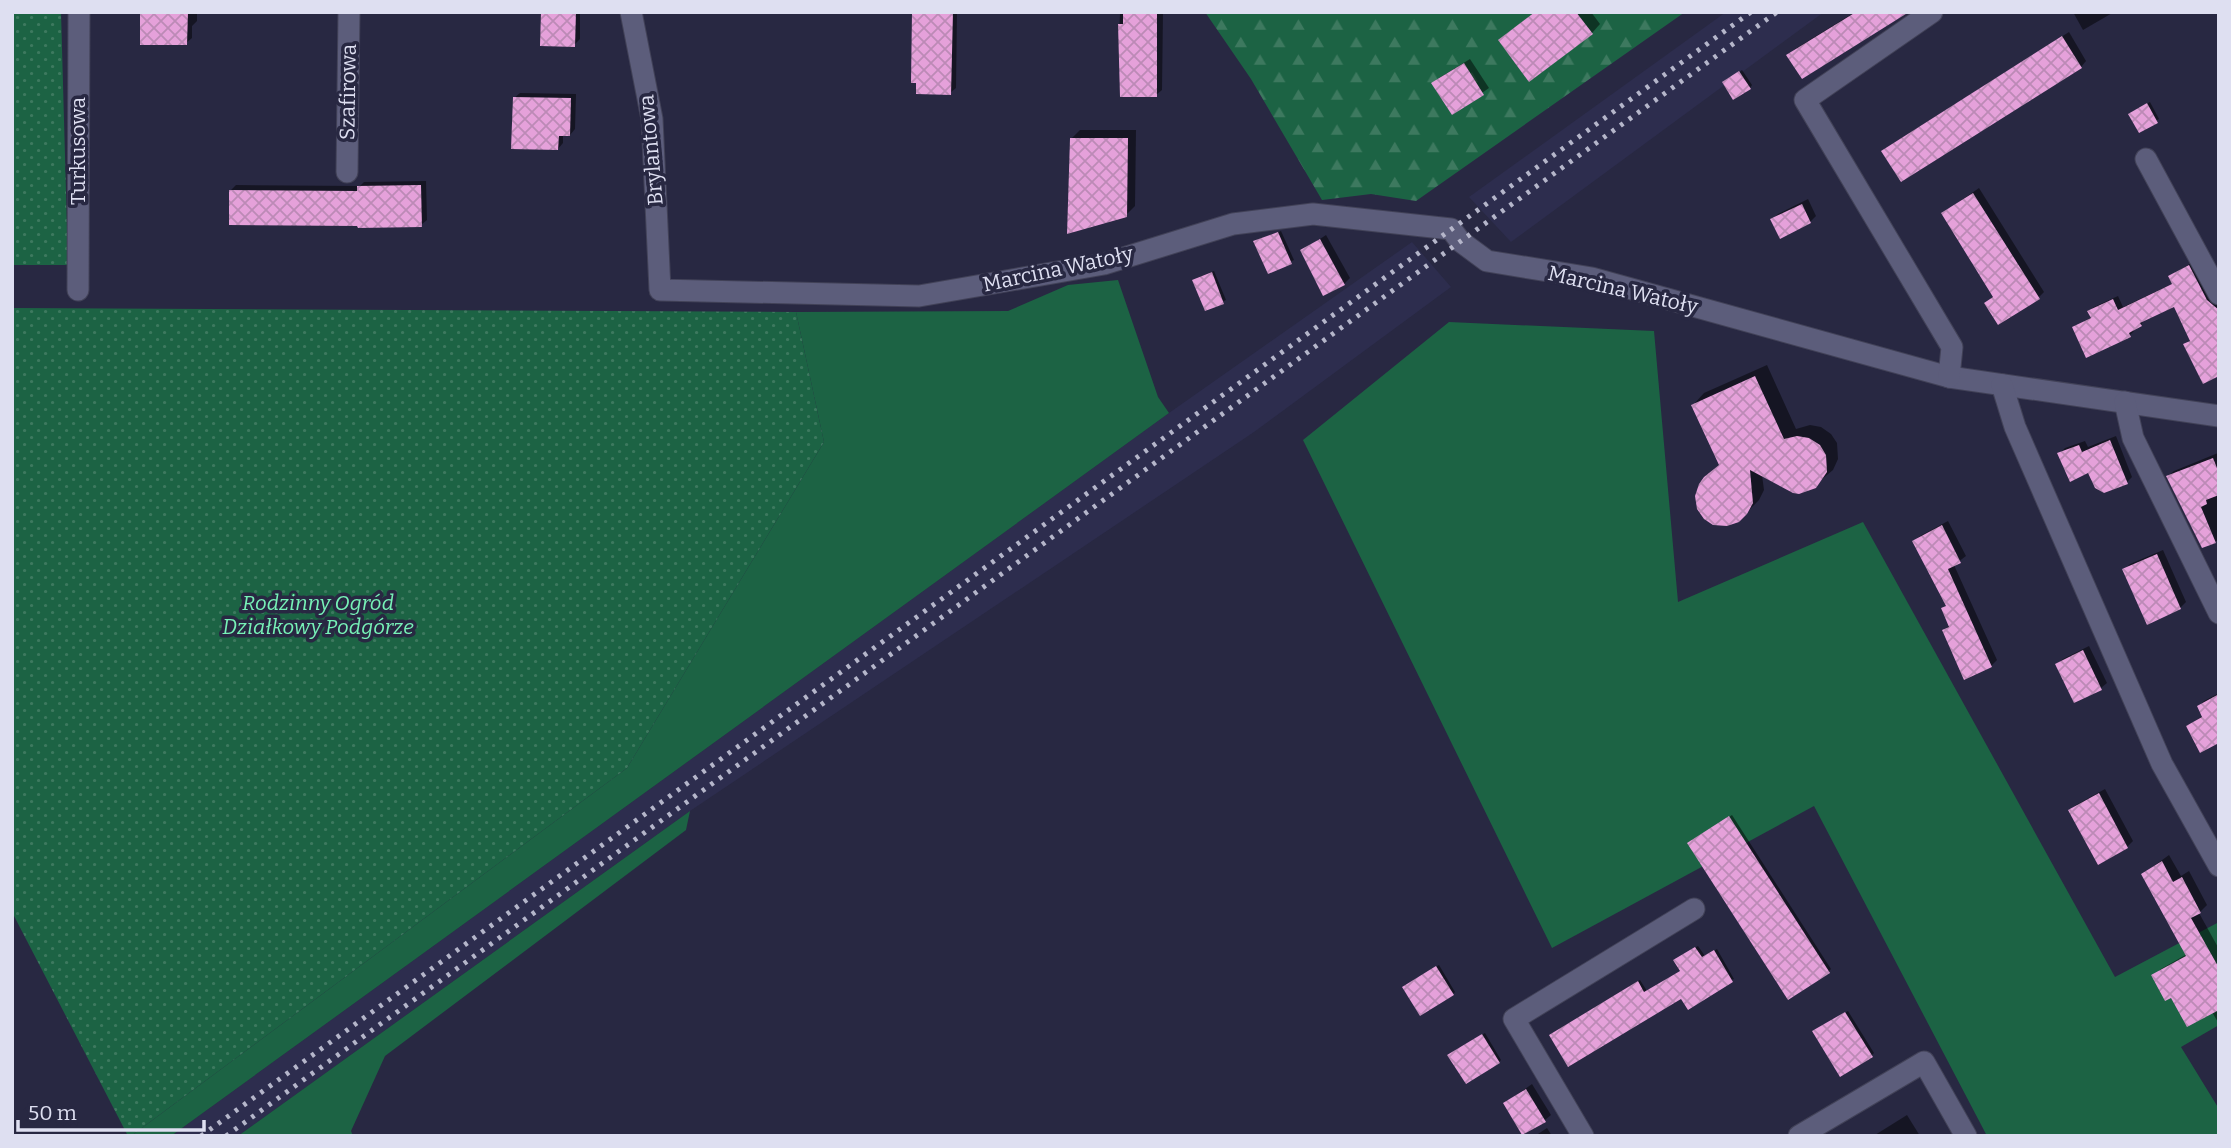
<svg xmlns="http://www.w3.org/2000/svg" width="2231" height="1148" font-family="Bitter,serif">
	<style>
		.built { fill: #2d2d4e }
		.grass { fill: #1c6344 }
		.forest { fill: url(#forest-firs) }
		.garden { fill: url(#garden-dots) }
		.shadow { fill: #0007 }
		.building { fill: url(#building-cross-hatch) }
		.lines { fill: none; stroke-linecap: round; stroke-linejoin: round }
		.minor-casing { stroke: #424258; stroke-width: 23 }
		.minor { stroke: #5c5d7b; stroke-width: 21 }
		.rail { stroke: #b5b6ca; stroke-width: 5; stroke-dasharray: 3.5 7; stroke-linecap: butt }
		.labels { text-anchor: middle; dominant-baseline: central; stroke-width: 7; stroke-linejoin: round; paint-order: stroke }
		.street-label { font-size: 21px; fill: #dedff1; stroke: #282842 }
		.park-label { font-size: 21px; font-style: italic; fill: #77f2b7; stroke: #282842 }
	</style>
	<defs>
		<pattern id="forest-firs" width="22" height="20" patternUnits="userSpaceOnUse" patternTransform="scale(1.75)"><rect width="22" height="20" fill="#1c6344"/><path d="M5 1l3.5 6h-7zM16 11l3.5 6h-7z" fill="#3d795f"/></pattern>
		<pattern id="garden-dots" width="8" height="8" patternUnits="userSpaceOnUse" patternTransform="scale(1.75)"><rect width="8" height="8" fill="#1c6344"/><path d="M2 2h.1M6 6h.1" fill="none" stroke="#3d795f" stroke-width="1.8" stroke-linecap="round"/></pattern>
		<pattern id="building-cross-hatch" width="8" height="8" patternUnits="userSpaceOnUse" patternTransform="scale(1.75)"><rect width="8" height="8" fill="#e5a1da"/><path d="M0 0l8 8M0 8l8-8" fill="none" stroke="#bc8ab6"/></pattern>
	</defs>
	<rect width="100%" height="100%" fill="#282842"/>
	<g class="built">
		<polygon points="1726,12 1824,12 1511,242 1469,197"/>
		<polygon points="1412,242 1451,287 1254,432 690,811 238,1136 171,1136 1169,413"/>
	</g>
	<g class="grass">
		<polygon points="1118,280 1158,397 1169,413 171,1136 131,1136 627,768 824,442 796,312 1008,311 1068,285"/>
		<polygon points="1449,322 1654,331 1678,602 1863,522 2115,977 2219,922 2219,1025 2181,1047 2219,1109 2219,1136 1987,1136 1814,806 1552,948 1303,440"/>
		<polygon points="690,811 686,830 385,1056 351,1131 353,1136 238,1136"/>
	</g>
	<polygon class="forest" points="1205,12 1685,12 1416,201 1371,194 1322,200 1251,79"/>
	<g class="garden">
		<polygon points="12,12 61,12 68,265 12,265"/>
		<polygon points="12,308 796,312 824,442 627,768 131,1136 128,1136 12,912"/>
	</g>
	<g class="shadow">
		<polygon points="142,12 197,12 197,21 192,26 192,38 186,43"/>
		<polygon points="543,12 580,12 580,39 574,45"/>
		<polygon points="913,12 957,12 956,88 950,93"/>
		<polygon points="1120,12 1163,12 1162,90 1156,95 1119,39"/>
		<polygon points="1535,12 1591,12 1600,24 1592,33 1500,40"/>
		<polygon points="1855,12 1905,12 1789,55 1795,49"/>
		<polygon points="2073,12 2114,12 2083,30"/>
		<polygon points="2069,32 2086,61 2081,67 1883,151 1889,146"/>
		<polygon points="1470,59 1489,88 1453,113 1439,78"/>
		<polygon points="1742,70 1752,85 1750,88 1726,80"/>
		<polygon points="520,93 576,94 575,129 570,135 563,134 563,143 558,149 514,98"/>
		<polygon points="2150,102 2159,119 2139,131 2132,112"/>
		<polygon points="1080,130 1136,130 1135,206 1126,215 1071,139"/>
		<polygon points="426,181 427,220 421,225 231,190 236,185 360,186 364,182"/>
		<polygon points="1979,188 2044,292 2038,298 1986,303 1995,295 1943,213"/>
		<polygon points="1808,199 1816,216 1810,222 1772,220 1778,214"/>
		<polygon points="1281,231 1294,260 1269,272 1257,240"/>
		<polygon points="1326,235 1350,278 1344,284 1302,251"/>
		<polygon points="2193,262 2219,301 2219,374 2185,345 2191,340 2175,305 2144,319 2141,325 2133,329 2134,331 2130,335 2074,327 2092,317 2089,311 2094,307 2118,296 2123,307 2174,283 2170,276"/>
		<polygon points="1214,271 1226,300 1206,309 1197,278"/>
		<polygon points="1767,365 1796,429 1810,425 1821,427 1831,434 1837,443 1838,459 1833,470 1809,490 1762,475 1764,490 1759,500 1738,521 1720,464 1693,405 1704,393"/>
		<polygon points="2116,436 2132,477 2127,482 2089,471 2059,454 2065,448 2085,441 2088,447"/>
		<polygon points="2218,453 2219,540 2202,546 2168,476 2174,471"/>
		<polygon points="1948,521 1966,556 1954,565 1997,660 1991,666 1944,630 1950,625 1943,609 1947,605 1914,541 1920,536"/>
		<polygon points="2163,550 2186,602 2180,608 2124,570 2130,564"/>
		<polygon points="2089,646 2107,683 2101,688 2075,701 2057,665 2063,659"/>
		<polygon points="2219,693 2219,742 2188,726 2204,715 2199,706 2204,701"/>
		<polygon points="2105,789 2133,841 2127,847 2070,811 2076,805"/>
		<polygon points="1732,815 1831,969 1829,971 1691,841"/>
		<polygon points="2169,855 2181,876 2189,871 2207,905 2199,913 2219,949 2219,1024 2212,1012 2172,995 2154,976 2161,969 2187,954 2143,874"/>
		<polygon points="1698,946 1705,956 1717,949 1734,979 1681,997 1553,1033 1640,980 1647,991 1682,970 1677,958"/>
		<polygon points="1439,965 1455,992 1453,994 1406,985"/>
		<polygon points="1848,1011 1874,1053 1871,1056 1817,1029"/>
		<polygon points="1485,1033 1501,1060 1499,1062 1452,1053"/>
		<polygon points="1532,1084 1551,1115 1545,1120 1523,1133 1505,1103"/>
		<polygon points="1907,1115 1920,1136 1874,1136 1875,1135"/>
		<polygon points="1547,1128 1552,1136 1535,1136"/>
	</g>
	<g class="building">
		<polygon points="140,12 188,12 187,45 140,45"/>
		<polygon points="541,12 576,12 575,47 540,46"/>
		<polygon points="912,12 953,12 951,95 916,94 916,83 911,83"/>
		<polygon points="1123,12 1157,12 1157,97 1120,97 1118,24 1123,24"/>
		<polygon points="1535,12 1576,12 1593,34 1529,82 1498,40"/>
		<polygon points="1856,12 1909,12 1802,79 1786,55"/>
		<polygon points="2062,36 2082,68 1901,182 1881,151"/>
		<polygon points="1464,63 1484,95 1452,115 1431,83"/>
		<polygon points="1739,71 1751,89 1733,100 1722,82"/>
		<polygon points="513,97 571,98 570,136 559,136 558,150 511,149"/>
		<polygon points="2147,103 2158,123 2139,133 2128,114"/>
		<polygon points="1070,138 1128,138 1127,217 1067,234"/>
		<polygon points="421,185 422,227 358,228 357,226 229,225 229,190 357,191 357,186"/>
		<polygon points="1973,193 2040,299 1998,325 1984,303 1993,297 1941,213"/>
		<polygon points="1802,204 1811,223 1780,239 1770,219"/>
		<polygon points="1278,232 1292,264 1268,274 1253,241"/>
		<polygon points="1320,239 1345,285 1323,296 1300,250"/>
		<polygon points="2189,265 2207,300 2219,310 2219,376 2203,384 2183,344 2190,341 2174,307 2140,323 2142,326 2129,333 2131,337 2086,358 2072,327 2091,318 2087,311 2113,299 2118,310 2172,284 2168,276"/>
		<polygon points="1212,272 1224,304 1205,311 1192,280"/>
		<polygon points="1755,376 1784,439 1797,436 1809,438 1820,445 1826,455 1827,472 1816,488 1799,494 1793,493 1750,470 1753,503 1747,514 1739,522 1727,526 1713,525 1704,519 1697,509 1695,496 1699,484 1704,477 1719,465 1691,405"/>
		<polygon points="2110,440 2128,484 2104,493 2095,488 2088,473 2070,482 2057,453 2079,445 2082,452"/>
		<polygon points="2213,458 2219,473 2219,495 2206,500 2207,504 2201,507 2216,543 2202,548 2166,476"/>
		<polygon points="1942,525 1961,563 1948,569 1992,667 1964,680 1942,630 1949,627 1941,608 1946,606 1912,541"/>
		<polygon points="2157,554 2181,609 2147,625 2122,569"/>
		<polygon points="2083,650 2102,690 2074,703 2055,664"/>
		<polygon points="2219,694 2219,747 2217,744 2200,753 2186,726 2202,717 2197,706"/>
		<polygon points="2099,793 2128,848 2098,865 2068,810"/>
		<polygon points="1729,816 1830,973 1788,1000 1687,843"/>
		<polygon points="2162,861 2173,882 2182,877 2201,913 2191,918 2219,968 2219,1010 2187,1027 2171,998 2165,1001 2151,975 2186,956 2141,874"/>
		<polygon points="1695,947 1702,957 1714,950 1733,982 1688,1010 1681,999 1568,1067 1549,1035 1638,981 1644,992 1680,971 1673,960"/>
		<polygon points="1436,966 1454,995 1420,1016 1402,987"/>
		<polygon points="1845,1012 1873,1057 1840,1077 1812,1031"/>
		<polygon points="1482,1034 1500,1063 1466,1084 1447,1055"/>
		<polygon points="1526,1089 1546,1122 1522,1135 1503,1103"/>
	</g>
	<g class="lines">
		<defs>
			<g id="minor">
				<polyline points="631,12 652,119 660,290 919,296 1104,264 1233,224 1313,214 1451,229 1460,241 1487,261 1592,278 1949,377 2219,416"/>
				<polyline points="1932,12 1805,100 1952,347 1949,377"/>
				<polyline points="2146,159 2219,294"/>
				<polyline points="347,172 349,12"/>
				<polyline points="78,290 79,12"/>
				<polyline points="2002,385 2015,427 2162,764 2219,866"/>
				<polyline points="2125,402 2133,438 2219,613"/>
				<polyline points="1583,1136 1514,1019 1694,909"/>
				<polyline points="1799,1136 1924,1062 1966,1136"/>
			</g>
		</defs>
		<use href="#minor" class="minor-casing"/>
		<use href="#minor" class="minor"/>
		<g class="rail">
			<polyline points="201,1136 1751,12"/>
			<polyline points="226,1136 1777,12"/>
		</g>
	</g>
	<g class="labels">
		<g class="street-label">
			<text transform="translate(348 92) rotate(-89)">Szafirowa</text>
			<text transform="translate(651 150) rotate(-95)">Brylantowa</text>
			<text transform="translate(78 151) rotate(-90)">Turkusowa</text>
			<text transform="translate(1058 269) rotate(-12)">Marcina Watoły</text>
			<text transform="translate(1623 290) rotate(13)">Marcina Watoły</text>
		</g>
		<g class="park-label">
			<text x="318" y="603">Rodzinny Ogród<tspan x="318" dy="24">Działkowy Podgórze</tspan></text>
		</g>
	</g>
	<rect width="2231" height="1148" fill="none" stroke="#dedff1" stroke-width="28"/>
	<path d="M18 1120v10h186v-10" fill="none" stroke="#dedff1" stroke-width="3.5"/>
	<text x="28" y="1120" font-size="21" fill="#dedff1" stroke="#282842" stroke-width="5" paint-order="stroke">50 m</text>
</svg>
